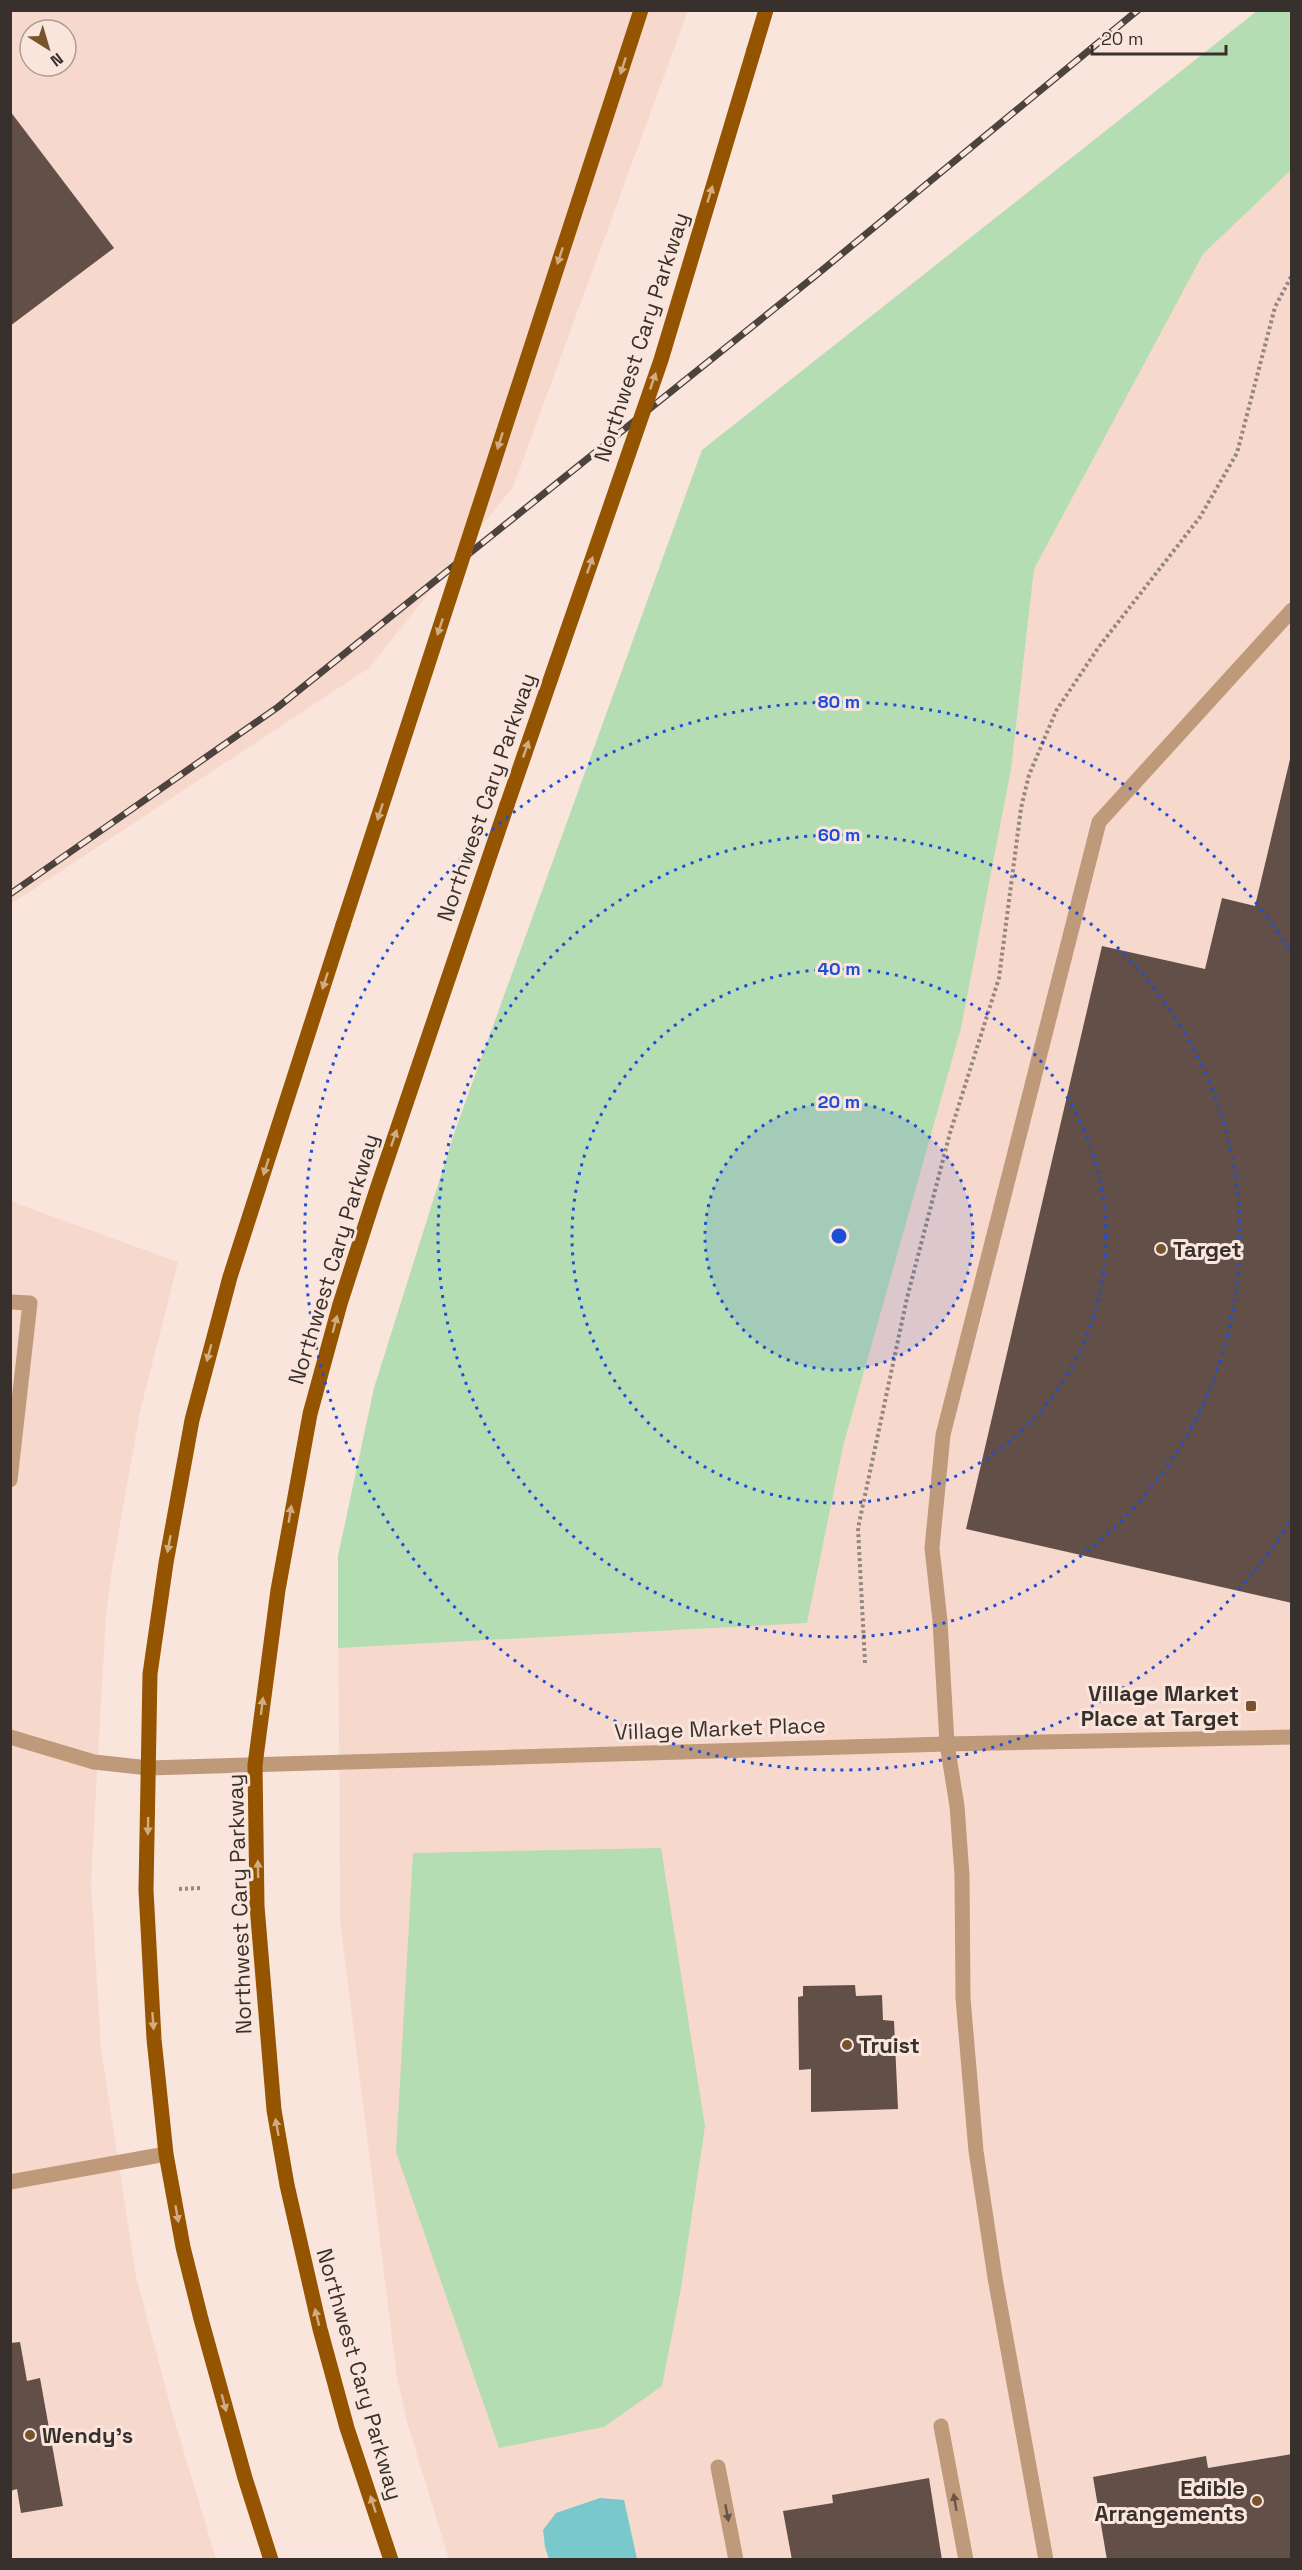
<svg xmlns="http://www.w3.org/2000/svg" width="1302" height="2570" font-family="'Space Grotesk',sans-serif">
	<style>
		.built { fill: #f6d9cc; fill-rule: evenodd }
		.green { fill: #b5ddb3 }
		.water { fill: #79c8cb }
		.building { fill: #625048 }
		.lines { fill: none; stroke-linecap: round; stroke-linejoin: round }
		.path { stroke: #958680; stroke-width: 4; stroke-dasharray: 3 3; stroke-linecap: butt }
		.service { stroke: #be997a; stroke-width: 15 }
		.minor { stroke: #be997a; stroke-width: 15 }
		.primary { stroke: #945400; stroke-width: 15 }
		.rail-casing { stroke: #4c423e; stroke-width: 7 }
		.rail { stroke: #fae5dc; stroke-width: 4.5; stroke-dasharray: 14; stroke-linecap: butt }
		.primary-bridge { stroke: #945400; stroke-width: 15 }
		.oneway { fill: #d1ab84 }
		.oneway2 { fill: #675547 }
		.ring { fill: none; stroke: #1d4ed8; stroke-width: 3; stroke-dasharray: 3 6 }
		.poi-dot { fill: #78542e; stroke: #fae5dc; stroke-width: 2 }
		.labels { text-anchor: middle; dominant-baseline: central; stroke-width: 6; stroke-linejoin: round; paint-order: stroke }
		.street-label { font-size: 22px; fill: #38302c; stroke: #fae5dc }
		.poi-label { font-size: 22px; font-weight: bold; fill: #38302c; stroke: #fae5dc; text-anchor: start }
		.centre { fill: #1d4ed8; stroke: #fae5dc; stroke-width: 3 }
		.ring-label { font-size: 18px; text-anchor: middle; font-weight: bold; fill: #1d4ed8; stroke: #fae5dc; stroke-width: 6; stroke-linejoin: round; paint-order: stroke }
	</style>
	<rect width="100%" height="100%" fill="#fae5dc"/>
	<g class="built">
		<path d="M11 11H688L513 487 369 668 11 904ZM30 30H66V66H30Z"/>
		<polygon points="1257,11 1291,11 1291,2559 449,2560 408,2425 397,2378 340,1921 338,1556 374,1388 456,1128 702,450"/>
		<polygon points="10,1201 178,1262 140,1412 111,1575 106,1615 91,1882 101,2049 136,2276 173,2416 216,2559 11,2559"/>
	</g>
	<g class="green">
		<polygon points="1257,11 1291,11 1291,170 1203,254 1034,569 1011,769 961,1028 843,1446 807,1623 338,1648 338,1556 374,1388 456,1128 702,450"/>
		<polygon points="661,1848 705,2126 681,2288 662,2386 604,2427 499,2448 396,2152 413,1853"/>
	</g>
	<polygon class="water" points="600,2498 624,2500 637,2559 549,2559 545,2547 543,2530 556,2513"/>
	<g class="building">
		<polygon points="10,111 114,248 10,326"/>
		<polygon points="1291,755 1292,755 1292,1603 966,1529 1102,946 1205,969 1222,898 1255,906"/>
		<polygon points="855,1985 856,1996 882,1995 883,2020 894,2021 898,2109 811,2112 811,2069 799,2070 798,1997 803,1996 803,1986"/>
		<polygon points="20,2342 27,2381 40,2378 63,2506 21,2513 17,2489 10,2491 10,2343"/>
		<polygon points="1292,2454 1292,2560 1107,2560 1093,2477 1206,2456 1208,2468"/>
		<polygon points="929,2478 942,2560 792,2560 783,2511 833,2503 832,2495"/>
	</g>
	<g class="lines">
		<g class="path">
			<polyline points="865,1663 858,1528 907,1298 950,1133 999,978 1021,808 1029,775 1056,711 1098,648 1200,517 1237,453 1275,307 1292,275"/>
			<polyline points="179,1889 200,1888"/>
		</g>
		<g class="service">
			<polyline points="10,1302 30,1303 10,1480"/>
			<polyline points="10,1737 94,1762 149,1768"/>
			<polyline points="10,2182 166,2154"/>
			<polyline points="941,2426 966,2560"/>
			<polyline points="718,2467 736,2560"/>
			<polyline points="1046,2560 995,2278 976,2151 963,1998 962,1875 957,1806 947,1744 940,1621 932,1548 943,1435 1099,822 1292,610"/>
		</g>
		<polyline class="minor" points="149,1768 947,1744 1292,1737"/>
		<g class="primary">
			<polyline points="754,50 766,10"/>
			<polyline points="579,200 641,10"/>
			<polyline points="271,2560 245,2478 201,2319 183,2247 166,2154 154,2039 146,1890 150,1674 166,1563 192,1420 230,1277 343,925"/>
			<polyline points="391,2560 347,2428 320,2329 287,2185 274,2110 257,1906 255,1765 278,1590 310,1414 340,1304 376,1192 507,805"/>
		</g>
		<defs>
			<polyline id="rail" points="10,894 278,707 815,276 1138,10"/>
		</defs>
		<use href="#rail" class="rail-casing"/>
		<use href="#rail" class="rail"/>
		<g class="primary-bridge">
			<polyline points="507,805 661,360 754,50"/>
			<polyline points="343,925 579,200"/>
		</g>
	</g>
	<defs><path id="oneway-solid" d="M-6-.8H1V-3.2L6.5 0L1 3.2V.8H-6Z" transform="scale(1.5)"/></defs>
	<g class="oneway">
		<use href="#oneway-solid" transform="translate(623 66) rotate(108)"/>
		<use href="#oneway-solid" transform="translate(710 194) rotate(-73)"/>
		<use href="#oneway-solid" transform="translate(560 256) rotate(108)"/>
		<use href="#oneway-solid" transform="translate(653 381) rotate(-71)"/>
		<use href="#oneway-solid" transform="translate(500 441) rotate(108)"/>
		<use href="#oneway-solid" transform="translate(590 565) rotate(-71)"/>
		<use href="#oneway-solid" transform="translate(440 627) rotate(108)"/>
		<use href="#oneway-solid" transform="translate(526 749) rotate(-71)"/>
		<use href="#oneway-solid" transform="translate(380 812) rotate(108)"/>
		<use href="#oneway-solid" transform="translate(325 981) rotate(108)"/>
		<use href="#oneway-solid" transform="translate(394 1138) rotate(-71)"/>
		<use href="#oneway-solid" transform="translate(266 1167) rotate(108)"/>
		<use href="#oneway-solid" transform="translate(335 1324) rotate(-75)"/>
		<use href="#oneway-solid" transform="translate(209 1353) rotate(105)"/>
		<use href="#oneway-solid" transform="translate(290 1514) rotate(-81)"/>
		<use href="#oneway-solid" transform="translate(169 1544) rotate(100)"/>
		<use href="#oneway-solid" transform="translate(262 1706) rotate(-83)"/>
		<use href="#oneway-solid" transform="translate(148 1826) rotate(91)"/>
		<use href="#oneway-solid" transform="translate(258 1869) rotate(-91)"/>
		<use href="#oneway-solid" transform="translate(153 2021) rotate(86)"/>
		<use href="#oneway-solid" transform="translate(277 2127) rotate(-100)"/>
		<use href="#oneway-solid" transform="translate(177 2214) rotate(80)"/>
		<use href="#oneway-solid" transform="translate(317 2317) rotate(-104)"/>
		<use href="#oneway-solid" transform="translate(224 2403) rotate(75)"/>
		<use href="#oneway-solid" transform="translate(373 2504) rotate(-108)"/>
	</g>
	<g class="oneway2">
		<use href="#oneway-solid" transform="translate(955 2502) rotate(-100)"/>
		<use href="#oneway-solid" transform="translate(727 2513) rotate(79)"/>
	</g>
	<circle cx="839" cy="1236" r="134" fill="#1d4ed8" fill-opacity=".12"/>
	<g class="ring">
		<circle cx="839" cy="1236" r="134"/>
		<circle cx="839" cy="1236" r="267"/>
		<circle cx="839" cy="1236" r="401"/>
		<path d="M1289 1523A534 534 0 1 1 1289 949"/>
	</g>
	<g class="poi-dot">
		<circle cx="1161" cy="1249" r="6"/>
		<rect x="1245" y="1700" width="12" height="12" rx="3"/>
		<circle cx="847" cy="2045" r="6"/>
		<circle cx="30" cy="2435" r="6"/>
		<circle cx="1257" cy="2501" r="6"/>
	</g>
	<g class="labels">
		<g class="street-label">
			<text transform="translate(641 337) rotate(-72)">Northwest Cary Parkway</text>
			<text transform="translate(486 797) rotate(-71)">Northwest Cary Parkway</text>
			<text transform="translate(333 1259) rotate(-73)">Northwest Cary Parkway</text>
			<text transform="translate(720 1728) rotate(-2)">Village Market Place</text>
			<text transform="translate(239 1904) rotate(-92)">Northwest Cary Parkway</text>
			<text transform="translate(360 2374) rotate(74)">Northwest Cary Parkway</text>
		</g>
		<g class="poi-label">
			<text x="1173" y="1249">Target</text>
			<text x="1239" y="1693" text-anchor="end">Village Market<tspan x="1239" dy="25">Place at Target</tspan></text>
			<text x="859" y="2045">Truist</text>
			<text x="42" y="2435">Wendy's</text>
			<text x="1245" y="2488" text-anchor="end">Edible<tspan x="1245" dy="25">Arrangements</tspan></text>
		</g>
	</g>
	<circle cx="839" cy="1236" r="9" class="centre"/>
	<g class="ring-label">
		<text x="839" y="708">80 m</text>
		<text x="839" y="841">60 m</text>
		<text x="839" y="975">40 m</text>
		<text x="839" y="1108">20 m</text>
	</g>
	<rect width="1302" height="2570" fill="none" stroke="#38302c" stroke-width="24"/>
	<g transform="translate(48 48) rotate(143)"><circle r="28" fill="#fae5dc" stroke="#ac9d96" stroke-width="1.5"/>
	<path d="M0-4.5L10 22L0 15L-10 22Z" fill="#78542e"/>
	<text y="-9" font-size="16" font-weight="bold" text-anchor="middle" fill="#38302c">N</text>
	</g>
	<path d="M1092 45v9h134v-9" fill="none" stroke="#38302c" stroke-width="3"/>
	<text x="1101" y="45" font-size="18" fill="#38302c" stroke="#fae5dc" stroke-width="4.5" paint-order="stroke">20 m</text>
</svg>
